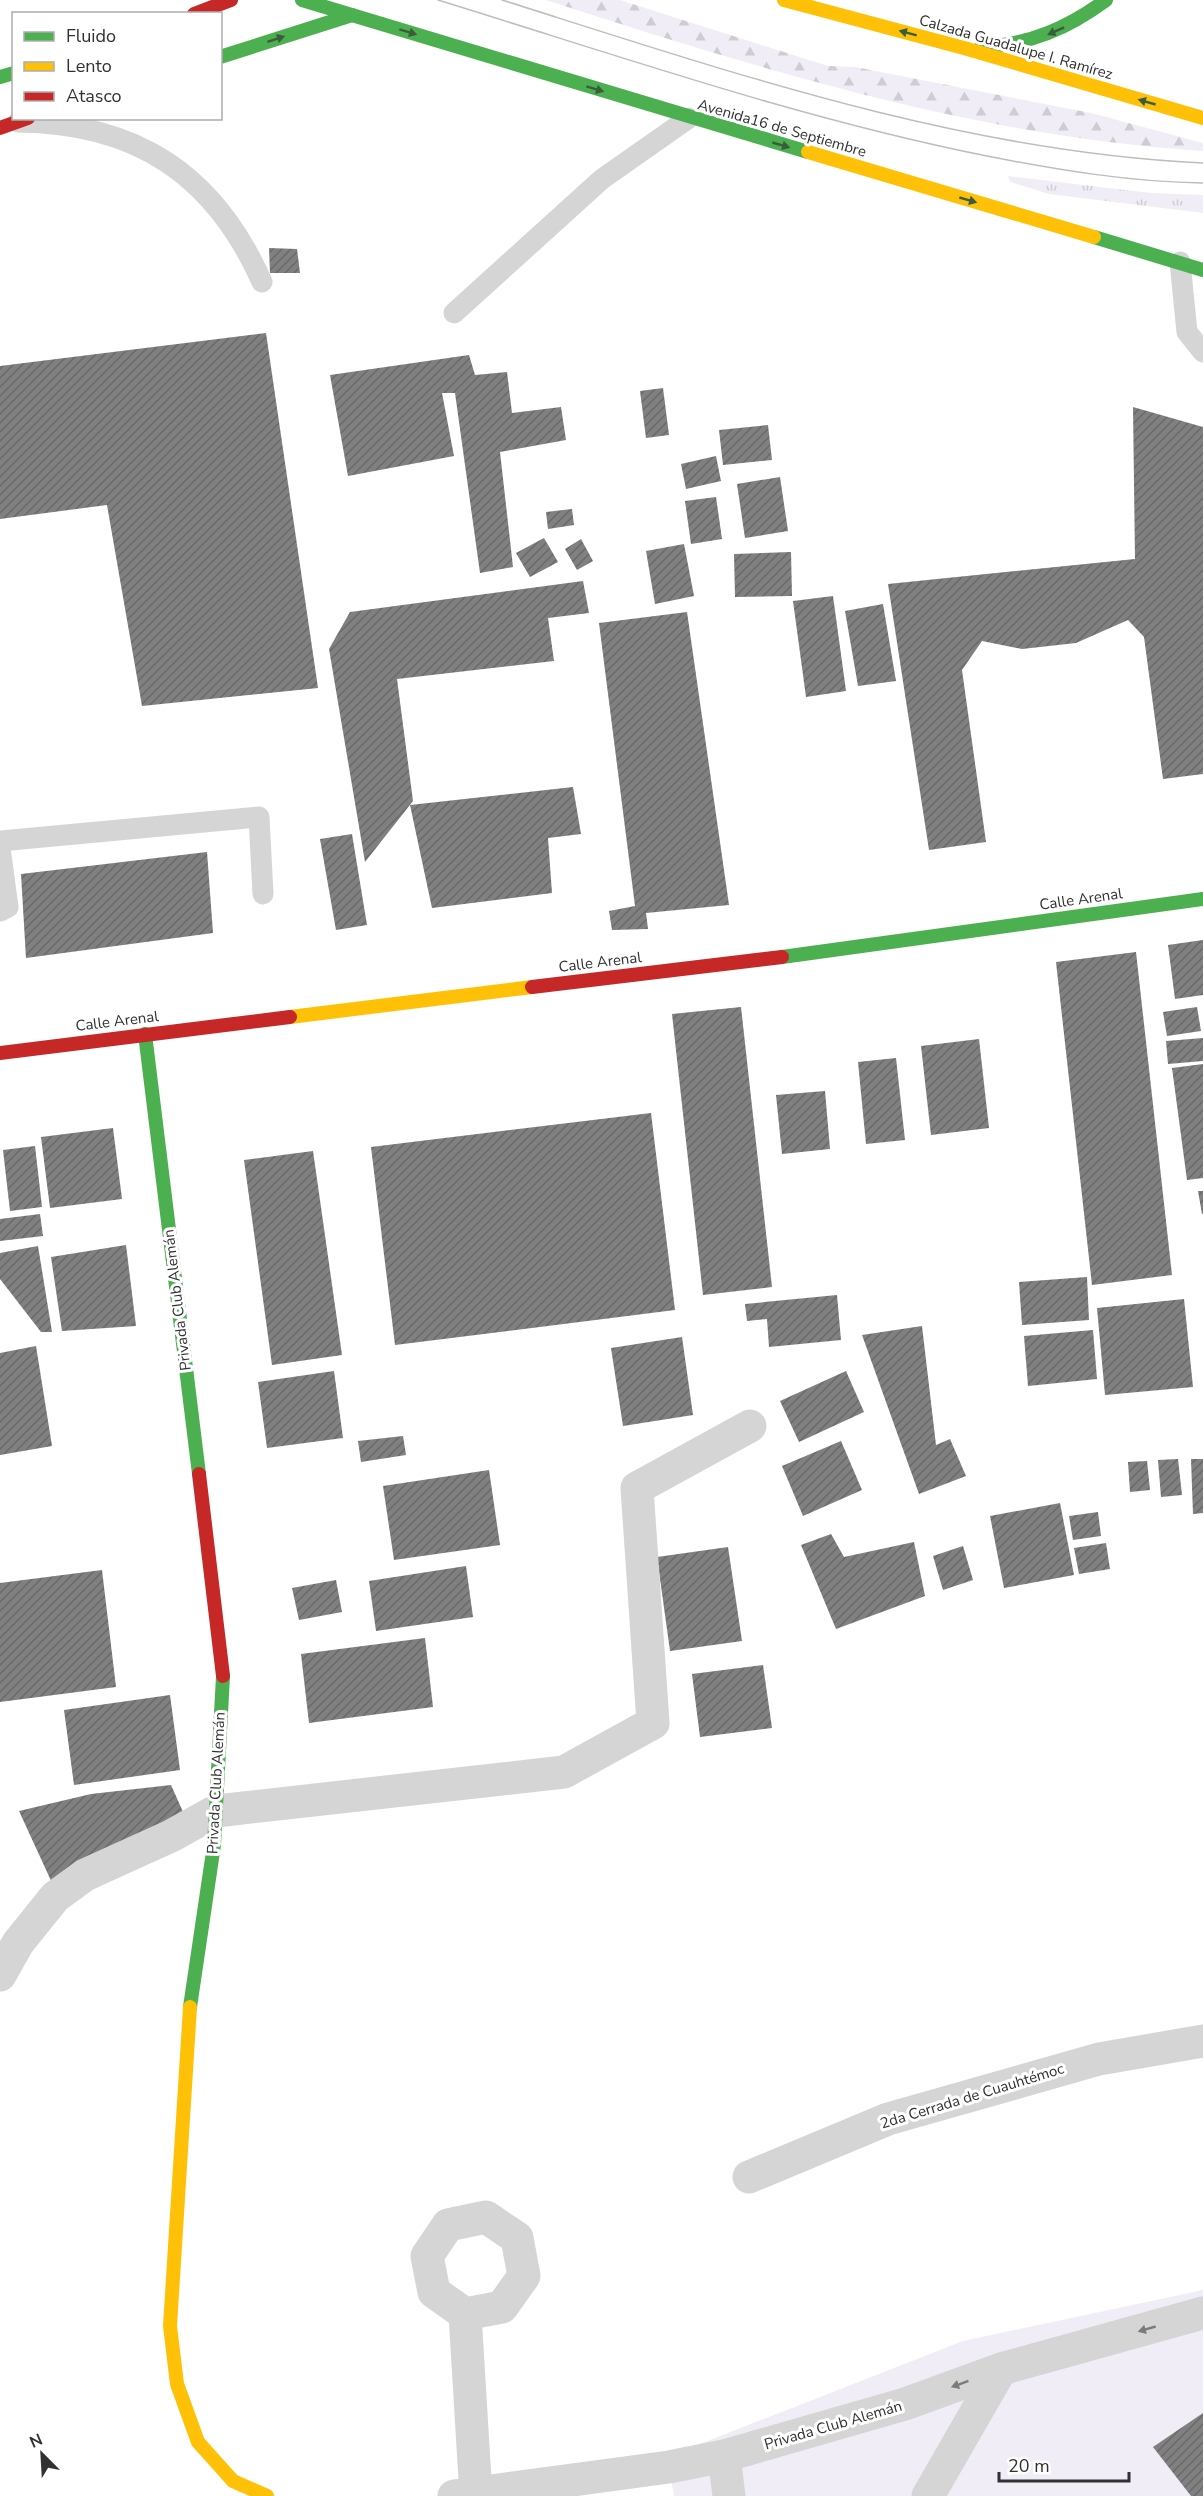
<svg xmlns="http://www.w3.org/2000/svg" width="1203" height="2496" font-family="'Nunito Sans',sans-serif">
	<style>
		.grass { fill: url(#grass-tufts) }
		.forest { fill: url(#forest-firs) }
		.pitch { fill: #f1edf6 }
		.building { fill: url(#building-hatch) }
		.lines { fill: none; stroke-linecap: round; stroke-linejoin: round }
		.lane { stroke: #d5d5d5; stroke-width: 21 }
		.street { stroke: #d5d5d5; stroke-width: 33 }
		.fast { stroke: #4caf50; stroke-width: 14 }
		.slow { stroke: #ffc107; stroke-width: 14 }
		.jam { stroke: #c62828; stroke-width: 14 }
		.tram { stroke: #bdbdbd; stroke-width: 1.5 }
		.oneway { fill: #3a5d3c }
		.oneway2 { fill: #7b7b7b }
		.labels { text-anchor: middle; dominant-baseline: central; stroke-width: 6; stroke-linejoin: round; paint-order: stroke }
		.street-label { font-size: 15px; fill: #313131; stroke: #fff }
	</style>
	<defs>
		<pattern id="grass-tufts" width="24" height="20" patternUnits="userSpaceOnUse" patternTransform="scale(1.5)"><rect width="24" height="20" fill="#f1edf6"/><path d="M3 7l-1-3M5 7V3M7 7l1-3M15 17l-1-3M17 17v-4M19 17l1-3" fill="none" stroke="#cfccd3"/></pattern>
		<pattern id="forest-firs" width="22" height="20" patternUnits="userSpaceOnUse" patternTransform="scale(1.5)"><rect width="22" height="20" fill="#f1edf6"/><path d="M5 1l3.5 6h-7zM16 11l3.5 6h-7z" fill="#cfccd3"/></pattern>
		<pattern id="building-hatch" width="6" height="6" patternUnits="userSpaceOnUse" patternTransform="scale(1.5)"><rect width="6" height="6" fill="#808080"/><path d="M-1 1l2-2M0 6l6-6M5 7l2-2" fill="none" stroke="#696969"/></pattern>
	</defs>
	<rect width="100%" height="100%" fill="#fff"/>
	<polygon class="grass" points="1008,176 1151,193 1203,195 1203,213 1049,194 1010,182"/>
	<path class="forest" d="M546 0H620L828 66 855 67 1091 113 1203 143V151C978 137 759 69 546 0Z"/>
	<polygon class="pitch" points="1203,2290 1203,2496 674,2496 669,2467 687,2449 963,2341"/>
	<g class="building">
		<polygon points="269,248 297,249 300,273 270,273"/>
		<polygon points="266,333 318,688 142,706 107,505 0,519 0,366"/>
		<polygon points="469,355 475,375 507,372 512,413 561,407 566,440 500,452 513,567 480,573 455,393 442,393 454,456 348,476 330,375"/>
		<polygon points="663,388 669,435 646,438 640,391"/>
		<polygon points="1133,407 1203,427 1203,774 1163,779 1144,637 1128,620 1076,643 1022,649 982,641 962,670 986,842 929,850 888,584 1135,559"/>
		<polygon points="768,425 772,460 723,465 719,430"/>
		<polygon points="716,456 721,481 686,489 681,464"/>
		<polygon points="780,477 788,531 745,538 737,484"/>
		<polygon points="716,497 722,539 691,544 685,501"/>
		<polygon points="572,509 574,525 548,529 546,512"/>
		<polygon points="544,538 558,562 530,577 516,553"/>
		<polygon points="581,539 593,561 577,570 565,549"/>
		<polygon points="684,544 694,596 655,604 646,551"/>
		<polygon points="791,552 792,596 735,597 734,554"/>
		<polygon points="583,581 589,613 548,618 554,661 397,679 413,801 365,862 329,649 350,612"/>
		<polygon points="833,596 846,691 806,697 793,601"/>
		<polygon points="883,604 896,681 858,686 845,611"/>
		<polygon points="687,612 729,905 646,913 648,929 612,930 609,911 635,906 599,623"/>
		<polygon points="573,787 581,834 548,838 552,893 432,908 410,805"/>
		<polygon points="352,834 367,925 336,930 320,839"/>
		<polygon points="207,852 213,933 26,958 21,874"/>
		<polygon points="1203,940 1203,995 1175,999 1168,945"/>
		<polygon points="1136,952 1172,1275 1092,1285 1056,962"/>
		<polygon points="741,1007 772,1287 703,1295 672,1014"/>
		<polygon points="1197,1007 1201,1031 1167,1036 1163,1012"/>
		<polygon points="1203,1038 1203,1061 1168,1064 1166,1041"/>
		<polygon points="979,1039 989,1128 931,1135 921,1046"/>
		<polygon points="896,1058 905,1140 866,1144 858,1062"/>
		<polygon points="1203,1064 1203,1178 1187,1180 1172,1068"/>
		<polygon points="825,1091 830,1149 782,1154 776,1095"/>
		<polygon points="651,1113 675,1310 395,1345 371,1147"/>
		<polygon points="113,1128 122,1199 50,1208 41,1137"/>
		<polygon points="35,1146 42,1207 10,1211 3,1150"/>
		<polygon points="313,1151 342,1355 272,1365 244,1160"/>
		<polygon points="1198,1191 1203,1191 1203,1214 1202,1214"/>
		<polygon points="40,1214 43,1236 0,1241 0,1219"/>
		<polygon points="126,1245 136,1326 62,1331 51,1257"/>
		<polygon points="38,1246 52,1332 41,1332 0,1279 0,1253"/>
		<polygon points="1087,1277 1089,1320 1022,1325 1019,1282"/>
		<polygon points="837,1295 841,1340 769,1347 767,1319 747,1321 745,1304"/>
		<polygon points="1184,1299 1193,1387 1105,1395 1097,1308"/>
		<polygon points="922,1326 936,1445 950,1439 966,1476 919,1494 862,1335"/>
		<polygon points="1093,1330 1097,1379 1028,1386 1024,1336"/>
		<polygon points="682,1337 693,1415 623,1426 611,1348"/>
		<polygon points="36,1346 52,1446 0,1455 0,1353"/>
		<polygon points="334,1371 343,1438 267,1448 258,1382"/>
		<polygon points="846,1371 864,1412 799,1442 780,1401"/>
		<polygon points="403,1436 406,1455 361,1462 358,1441"/>
		<polygon points="841,1441 862,1490 803,1516 782,1466"/>
		<polygon points="1178,1459 1182,1495 1161,1497 1158,1460"/>
		<polygon points="1191,1459 1203,1459 1203,1513 1193,1514"/>
		<polygon points="1147,1461 1150,1490 1130,1492 1128,1462"/>
		<polygon points="489,1470 500,1545 394,1560 383,1486"/>
		<polygon points="1060,1503 1074,1575 1004,1588 990,1516"/>
		<polygon points="1098,1512 1101,1536 1073,1540 1069,1516"/>
		<polygon points="831,1534 844,1557 914,1542 925,1596 836,1629 801,1545"/>
		<polygon points="1106,1543 1110,1569 1079,1574 1074,1548"/>
		<polygon points="963,1546 973,1580 943,1590 933,1556"/>
		<polygon points="728,1547 742,1641 670,1651 657,1557"/>
		<polygon points="466,1566 473,1617 376,1631 369,1581"/>
		<polygon points="102,1570 116,1687 0,1702 0,1583"/>
		<polygon points="336,1580 342,1612 299,1620 292,1588"/>
		<polygon points="425,1638 433,1707 309,1723 301,1654"/>
		<polygon points="763,1665 772,1728 700,1737 692,1674"/>
		<polygon points="170,1695 180,1770 74,1785 64,1710"/>
		<polygon points="171,1785 188,1823 53,1885 19,1811 91,1794"/>
		<polygon points="1203,2413 1203,2496 1191,2496 1153,2447"/>
	</g>
	<g class="lines">
		<g class="lane">
			<path d="M18 122C136 123 214 174 262 282"/>
			<polyline points="1180,262 1187,332 1203,352"/>
			<polyline points="454,313 602,179 689,118"/>
			<polyline points="0,841 259,817 263,894"/>
			<polyline points="0,848 8,907 0,911"/>
		</g>
		<g class="street">
			<polyline points="0,1975 18,1943 55,1897 85,1875 171,1836 216,1811 564,1772 653,1723 637,1488 750,1426"/>
			<polyline points="749,2177 888,2119 1099,2059 1203,2041"/>
			<polygon points="486,2217 517,2238 524,2276 502,2307 465,2314 434,2292 427,2256 448,2225"/>
			<polyline points="465,2314 476,2496"/>
			<polyline points="724,2456 729,2496"/>
			<polyline points="454,2496 669,2467 724,2456 905,2404 1001,2369 1203,2313"/>
			<polyline points="928,2496 1001,2369"/>
		</g>
		<g class="fast">
			<polyline points="302,0 808,152"/>
			<path d="M981 47C1029 45 1068 28 1106 0"/>
			<polyline points="220,57 352,15"/>
			<polyline points="0,77 14,73"/>
			<polyline points="1094,237 1203,270"/>
			<polyline points="782,957 1203,899"/>
			<polyline points="145,1034 199,1474"/>
			<polyline points="190,2007 214,1845 223,1676"/>
		</g>
		<g class="slow">
			<polyline points="784,0 964,48 1203,118"/>
			<polyline points="808,152 1094,237"/>
			<polyline points="290,1017 532,987"/>
			<polyline points="190,2007 170,2326 177,2384 198,2442 233,2481 267,2496"/>
		</g>
		<g class="jam">
			<polyline points="194,14 231,0"/>
			<polyline points="0,128 28,118"/>
			<polyline points="532,987 782,957"/>
			<polyline points="0,1053 290,1017"/>
			<polyline points="199,1474 223,1676"/>
		</g>
		<g class="tram">
			<path d="M438 0C620 56 801 119 987 156 1058 170 1131 182 1203 183"/>
			<path d="M502 0C730 72 962 152 1203 163"/>
		</g>
	</g>
	<defs><path id="oneway-solid" d="M-6-.8H1V-3.2L6.5 0L1 3.2V.8H-6Z" transform="scale(1.5)"/></defs>
	<g class="oneway">
		<use href="#oneway-solid" transform="translate(1056 31) rotate(156)"/>
		<use href="#oneway-solid" transform="translate(408 32) rotate(17)"/>
		<use href="#oneway-solid" transform="translate(908 33) rotate(-165)"/>
		<use href="#oneway-solid" transform="translate(276 39) rotate(-18)"/>
		<use href="#oneway-solid" transform="translate(595 89) rotate(17)"/>
		<use href="#oneway-solid" transform="translate(1147 102) rotate(-164)"/>
		<use href="#oneway-solid" transform="translate(781 145) rotate(16)"/>
		<use href="#oneway-solid" transform="translate(968 200) rotate(16)"/>
	</g>
	<g class="oneway2">
		<use href="#oneway-solid" transform="translate(1147 2329) rotate(164)"/>
		<use href="#oneway-solid" transform="translate(960 2384) rotate(160)"/>
	</g>
	<g class="labels">
		<g class="street-label">
			<text transform="translate(1016 47) rotate(16)">Calzada Guadalupe I. Ramírez</text>
			<text transform="translate(782 128) rotate(16)">Avenida16 de Septiembre</text>
			<text transform="translate(1081 899) rotate(-8)">Calle Arenal</text>
			<text transform="translate(600 962) rotate(-7)">Calle Arenal</text>
			<text transform="translate(117 1021) rotate(-7)">Calle Arenal</text>
			<text transform="translate(177 1300) rotate(-97)">Privada Club Alemán</text>
			<text transform="translate(216 1783) rotate(-87)">Privada Club Alemán</text>
			<text transform="translate(972 2096) rotate(-17)">2da Cerrada de Cuauhtémoc</text>
			<text transform="translate(833 2425) rotate(-16)">Privada Club Alemán</text>
		</g>
	</g>
	<rect x="12" y="12" width="210" height="108" fill="#ffffff" stroke="#adadad" stroke-width="1.5"/>
	<rect x="24" y="32" width="30" height="9" fill="#4caf50" stroke="#adadad" stroke-width="1.5"/>
	<text x="66" y="42" font-size="18" fill="#313131">Fluido</text>
	<rect x="24" y="62" width="30" height="9" fill="#ffc107" stroke="#adadad" stroke-width="1.5"/>
	<text x="66" y="72" font-size="18" fill="#313131">Lento</text>
	<rect x="24" y="92" width="30" height="9" fill="#c62828" stroke="#adadad" stroke-width="1.5"/>
	<text x="66" y="102" font-size="18" fill="#313131">Atasco</text>
	<g transform="translate(42 2454) rotate(336)" stroke="#ffffff" stroke-width="4.5" paint-order="stroke">
	<path d="M0-4.5L10 22L0 15L-10 22Z" fill="#313131"/>
	<text y="-9" font-size="16" font-weight="bold" text-anchor="middle" fill="#313131">N</text>
	</g>
	<path d="M999 2472v9h130v-9" fill="none" stroke="#313131" stroke-width="3"/>
	<text x="1008" y="2472" font-size="18" fill="#313131" stroke="#ffffff" stroke-width="4.5" paint-order="stroke">20 m</text>
</svg>
